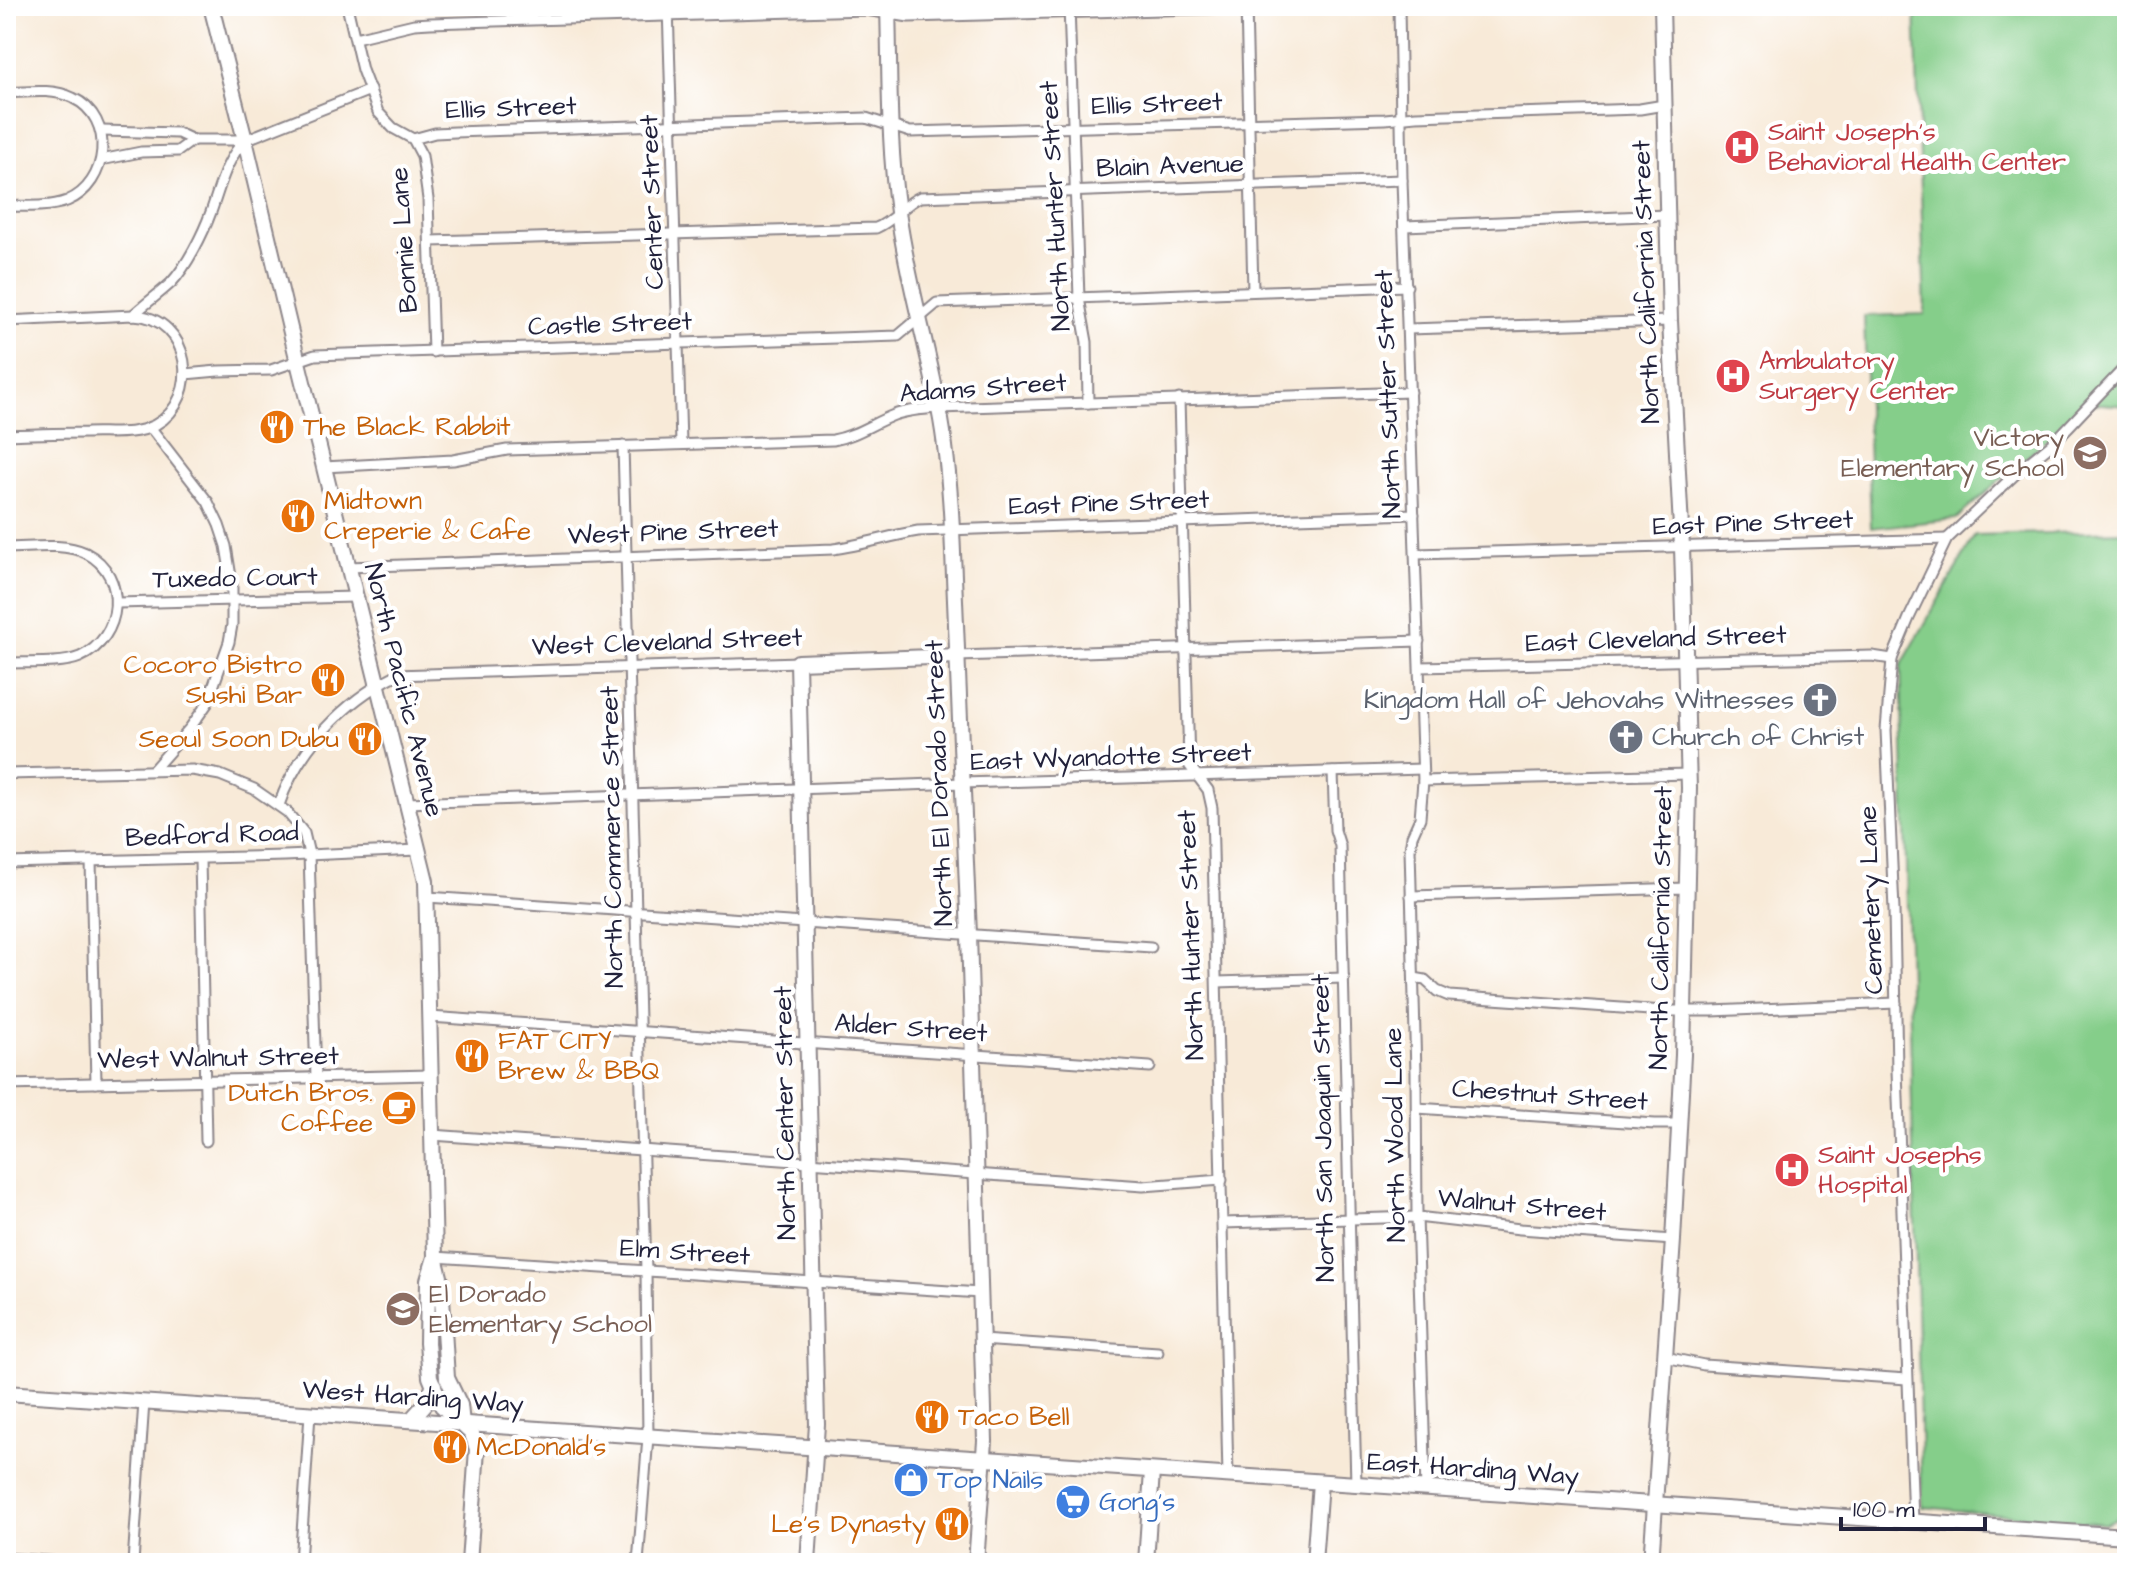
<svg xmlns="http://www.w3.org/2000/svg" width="2133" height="1569" font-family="'Architects Daughter',sans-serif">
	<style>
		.green { fill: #85ce8a; stroke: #547862; stroke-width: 2 }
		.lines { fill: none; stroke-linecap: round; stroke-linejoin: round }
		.street-casing { stroke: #8d868a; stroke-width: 13 }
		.secondary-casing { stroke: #8d868a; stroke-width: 18 }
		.street { stroke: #fff; stroke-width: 9 }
		.secondary { stroke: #fff; stroke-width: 14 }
		.labels { text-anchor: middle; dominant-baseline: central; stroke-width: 8; stroke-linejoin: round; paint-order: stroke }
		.street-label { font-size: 26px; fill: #22223b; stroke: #fff }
		.health-label { font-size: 26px; fill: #be3a42; stroke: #fff; text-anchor: start }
		.food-label { font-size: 26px; fill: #c56008; stroke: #fff; text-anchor: start }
		.education-label { font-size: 26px; fill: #785e54; stroke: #fff; text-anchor: end }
		.worship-label { font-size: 26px; fill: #5b616d; stroke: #fff; text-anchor: end }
		.shop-label { font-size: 26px; fill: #366cbe; stroke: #fff; text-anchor: start }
	</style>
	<rect width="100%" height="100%" fill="#fff"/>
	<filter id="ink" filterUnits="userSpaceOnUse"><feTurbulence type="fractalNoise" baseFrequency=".0125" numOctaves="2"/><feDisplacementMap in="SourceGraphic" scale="16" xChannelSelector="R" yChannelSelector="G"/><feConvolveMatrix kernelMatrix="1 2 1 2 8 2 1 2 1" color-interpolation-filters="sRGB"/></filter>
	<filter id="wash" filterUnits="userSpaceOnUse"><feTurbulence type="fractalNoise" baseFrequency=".006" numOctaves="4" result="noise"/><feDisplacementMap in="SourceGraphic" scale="32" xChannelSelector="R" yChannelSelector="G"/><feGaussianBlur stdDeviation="1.8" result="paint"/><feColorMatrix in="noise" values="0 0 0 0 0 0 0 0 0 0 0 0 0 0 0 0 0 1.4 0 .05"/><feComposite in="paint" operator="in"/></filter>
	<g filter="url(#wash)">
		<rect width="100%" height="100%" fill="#f8ead8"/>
		<g class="green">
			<polygon points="1915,6 2127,6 2127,406 2088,403 1956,519 1871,528 1864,316 1925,314"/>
			<polygon points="2127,531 2127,1501 2122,1515 2105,1524 1922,1507 1901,666 1975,535"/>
		</g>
	</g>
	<g filter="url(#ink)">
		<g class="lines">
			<defs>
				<g id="street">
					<polyline points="347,6 362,70 378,112 393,128 413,139 422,156 428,199 433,352"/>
					<polyline points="668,6 681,444"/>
					<polyline points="1069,6 1079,298 1087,342 1088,403"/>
					<polyline points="1246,6 1253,291"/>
					<polyline points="1399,6 1402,180 1423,781 1420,818 1412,836 1410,849 1416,1073 1417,1217 1426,1490"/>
					<polyline points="355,38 414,24 430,23 866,10 909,17 1306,6"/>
					<path d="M6 93C28 92 53 88 73 98 116 118 109 184 67 201 48 208 26 206 6 206"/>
					<polyline points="413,139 435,133 455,132 866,118 910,132 1385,119 1416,116 1640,109 1664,105"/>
					<polyline points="193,140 245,140 370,90"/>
					<polyline points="101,160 141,152 178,151 193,140 178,133 102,131"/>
					<polyline points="1405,226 1667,215"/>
					<path d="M430 241 876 228C894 221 904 204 920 197L1402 180"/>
					<path d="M133 315C145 304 159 294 171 283 187 266 203 234 211 212 220 187 226 159 245 140"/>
					<path d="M6 321 133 315C191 317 203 398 155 425 136 436 108 432 87 433 60 433 33 434 6 435"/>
					<polyline points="1408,329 1670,321"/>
					<polyline points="185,374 218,371 271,370 315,355 898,336 937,303 1407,286"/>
					<polyline points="1179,399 1189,765 1208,790 1212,808 1228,1476"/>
					<polyline points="150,427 208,502 219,525 226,546 232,583 232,625 229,642 207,704 190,728 153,770"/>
					<polyline points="623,446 646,1271 648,1437 638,1563"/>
					<path d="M324 467 453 460 507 450 833 440C856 436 873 423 894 415 908 410 924 409 939 408L1410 392"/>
					<path d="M6 548C31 548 62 542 86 553 129 575 123 638 80 657 60 665 28 662 6 663"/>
					<polyline points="1416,554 1947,539"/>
					<path d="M348 567 833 549C862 545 889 536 918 531L1414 514"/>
					<polyline points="117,603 355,597"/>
					<polyline points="958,656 1419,641"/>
					<polyline points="1420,667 1872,656 1892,659"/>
					<polyline points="1333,772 1335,830 1340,846 1356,1485"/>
					<polyline points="6,774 192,770 220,775 254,789 287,812 304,833 309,854 316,1078"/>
					<polyline points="1423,781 1689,774"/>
					<polyline points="407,803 963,783 1422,769"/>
					<path d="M279 805C298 749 343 702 396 675L798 662"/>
					<polyline points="200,859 206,1141"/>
					<polyline points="91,861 96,1083"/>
					<polyline points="6,863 285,856 418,850"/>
					<polyline points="1411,896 1687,888"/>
					<polyline points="427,897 1151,947"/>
					<polyline points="1414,978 1425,980 1437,991 1449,996 1664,1011 1712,1011 1896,1003"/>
					<polyline points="1217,982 1344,978"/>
					<polyline points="430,1017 1150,1067"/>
					<polyline points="6,1085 431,1075"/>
					<polyline points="1417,1108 1655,1124 1680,1124"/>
					<polyline points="432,1135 1143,1186 1222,1180"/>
					<polyline points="1223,1223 1417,1217 1520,1229 1673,1240"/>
					<polyline points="435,1257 980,1293"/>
					<polyline points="981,1340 1158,1352"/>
					<polyline points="1665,1357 1704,1365 1907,1379"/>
					<polyline points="1913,1522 1897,1070 1894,910 1886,730 1892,659 1909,618 1947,539 2023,467 2055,441 2127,365"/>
					<polyline points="6,1558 75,1563"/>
					<polyline points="133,1563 144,1402"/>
					<polyline points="300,1563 310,1414"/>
				</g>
				<g id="secondary">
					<polyline points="211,6 245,140 298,362 426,881 435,1257 441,1281 447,1378 460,1405 462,1424"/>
					<path d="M888 6C890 75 888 143 898 212 907 279 927 343 939 409 947 449 950 489 952 529L969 935 985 1441 976 1563"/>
					<polyline points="435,1257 428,1280 427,1343 430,1377 442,1406 472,1434 477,1449 469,1563"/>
					<polyline points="6,1393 2127,1536"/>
					<polyline points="411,1420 427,1402 434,1385"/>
					<polyline points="808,1563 817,1424 798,662 958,656"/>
					<polyline points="1146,1563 1152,1471"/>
					<polyline points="1314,1563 1320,1482"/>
					<polyline points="1651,1563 1673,1240 1683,1055 1689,788 1682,547 1670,321 1662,6"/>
				</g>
			</defs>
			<use href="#street" class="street-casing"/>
			<use href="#secondary" class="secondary-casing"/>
			<use href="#street" class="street"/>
			<use href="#secondary" class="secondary"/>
		</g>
	</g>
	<defs>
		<symbol id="hospital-disc" viewBox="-11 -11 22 22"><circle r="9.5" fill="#e0444e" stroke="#fff"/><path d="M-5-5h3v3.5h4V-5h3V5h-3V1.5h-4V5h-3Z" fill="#fff"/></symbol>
		<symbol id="restaurant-disc" viewBox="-11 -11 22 22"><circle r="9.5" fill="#e8710a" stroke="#fff"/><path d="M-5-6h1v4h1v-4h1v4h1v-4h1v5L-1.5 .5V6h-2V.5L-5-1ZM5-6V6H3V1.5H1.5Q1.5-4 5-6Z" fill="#fff"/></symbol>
		<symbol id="school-disc" viewBox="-11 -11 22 22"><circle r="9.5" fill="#8d6e63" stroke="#fff"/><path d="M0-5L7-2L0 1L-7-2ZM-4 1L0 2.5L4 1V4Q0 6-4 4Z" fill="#fff"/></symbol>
		<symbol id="church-disc" viewBox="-11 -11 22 22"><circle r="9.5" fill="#6b7280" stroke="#fff"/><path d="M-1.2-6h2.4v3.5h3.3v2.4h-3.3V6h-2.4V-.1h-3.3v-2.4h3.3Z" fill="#fff"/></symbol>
		<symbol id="cafe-disc" viewBox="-11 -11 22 22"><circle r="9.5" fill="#e8710a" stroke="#fff"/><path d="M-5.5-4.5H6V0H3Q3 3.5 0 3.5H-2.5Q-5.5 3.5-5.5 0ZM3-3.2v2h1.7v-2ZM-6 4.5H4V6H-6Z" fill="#fff"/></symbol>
		<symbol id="shop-disc" viewBox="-11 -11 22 22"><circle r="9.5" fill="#3f7fe0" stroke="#fff"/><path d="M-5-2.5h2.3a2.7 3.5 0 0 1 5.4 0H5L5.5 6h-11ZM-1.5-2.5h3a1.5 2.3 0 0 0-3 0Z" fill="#fff"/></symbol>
		<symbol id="supermarket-disc" viewBox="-11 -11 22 22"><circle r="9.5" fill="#3f7fe0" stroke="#fff"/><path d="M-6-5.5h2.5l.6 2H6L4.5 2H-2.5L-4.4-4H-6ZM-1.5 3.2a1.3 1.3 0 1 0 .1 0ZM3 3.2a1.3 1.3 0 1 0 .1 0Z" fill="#fff"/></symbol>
	</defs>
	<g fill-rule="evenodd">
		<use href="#hospital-disc" x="1722" y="127" width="40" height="40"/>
		<use href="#hospital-disc" x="1713" y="356" width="40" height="40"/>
		<use href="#restaurant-disc" x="257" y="407" width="40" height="40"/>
		<use href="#school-disc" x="2070" y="433" width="40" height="40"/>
		<use href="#restaurant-disc" x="278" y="496" width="40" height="40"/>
		<use href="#restaurant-disc" x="308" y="660" width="40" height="40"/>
		<use href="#church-disc" x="1800" y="680" width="40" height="40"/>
		<use href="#church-disc" x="1606" y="717" width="40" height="40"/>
		<use href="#restaurant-disc" x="345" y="719" width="40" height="40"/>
		<use href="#restaurant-disc" x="452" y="1036" width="40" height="40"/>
		<use href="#cafe-disc" x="379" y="1088" width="40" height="40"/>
		<use href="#hospital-disc" x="1772" y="1150" width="40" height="40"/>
		<use href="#school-disc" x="383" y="1289" width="40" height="40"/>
		<use href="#restaurant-disc" x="912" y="1397" width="40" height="40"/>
		<use href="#restaurant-disc" x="430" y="1427" width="40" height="40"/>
		<use href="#shop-disc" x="891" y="1460" width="40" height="40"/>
		<use href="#supermarket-disc" x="1053" y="1482" width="40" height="40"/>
		<use href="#restaurant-disc" x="932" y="1504" width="40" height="40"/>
	</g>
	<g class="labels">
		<g class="street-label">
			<text transform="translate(1157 104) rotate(-2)">Ellis Street</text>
			<text transform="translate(511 108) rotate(-2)">Ellis Street</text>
			<text transform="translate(1170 166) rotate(-2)">Blain Avenue</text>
			<text transform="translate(652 202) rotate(-92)">Center Street</text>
			<text transform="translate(1055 206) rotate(-93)">North Hunter Street</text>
			<text transform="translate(404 240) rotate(-94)">Bonnie Lane</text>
			<text transform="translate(1646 282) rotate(-92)">North California Street</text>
			<text transform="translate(610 324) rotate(-2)">Castle Street</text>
			<text transform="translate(983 388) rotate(-4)">Adams Street</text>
			<text transform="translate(1388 394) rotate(-92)">North Sutter Street</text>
			<text transform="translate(1109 503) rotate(-2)">East Pine Street</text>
			<text transform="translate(1753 523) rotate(-2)">East Pine Street</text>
			<text transform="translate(673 532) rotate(-2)">West Pine Street</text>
			<text transform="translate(235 578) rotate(-1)">Tuxedo Court</text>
			<text transform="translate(1656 639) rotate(-2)">East Cleveland Street</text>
			<text transform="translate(667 642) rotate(-2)">West Cleveland Street</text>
			<text transform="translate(404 690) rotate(76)">North Pacific Avenue</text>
			<text transform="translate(1111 757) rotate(-2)">East Wyandotte Street</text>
			<text transform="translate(939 783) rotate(-92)">North El Dorado Street</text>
			<text transform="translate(212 835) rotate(-2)">Bedford Road</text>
			<text transform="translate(612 837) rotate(-91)">North Commerce Street</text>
			<text transform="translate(1871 900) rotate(-92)">Cemetery Lane</text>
			<text transform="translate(1661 928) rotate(-89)">North California Street</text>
			<text transform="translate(1191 935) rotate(-92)">North Hunter Street</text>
			<text transform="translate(911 1028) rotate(4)">Alder Street</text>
			<text transform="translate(218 1058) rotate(-1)">West Walnut Street</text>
			<text transform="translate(1550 1095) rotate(4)">Chestnut Street</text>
			<text transform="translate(785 1113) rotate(-91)">North Center Street</text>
			<text transform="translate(1323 1128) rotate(-91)">North San Joaquin Street</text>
			<text transform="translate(1395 1135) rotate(-91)">North Wood Lane</text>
			<text transform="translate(1522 1205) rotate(5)">Walnut Street</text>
			<text transform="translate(685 1252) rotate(4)">Elm Street</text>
			<text transform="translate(413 1397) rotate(4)">West Harding Way</text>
			<text transform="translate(1473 1469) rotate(4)">East Harding Way</text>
		</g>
		<g class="health-label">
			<text x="1768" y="132">Saint Joseph's<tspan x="1768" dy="30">Behavioral Health Center</tspan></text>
			<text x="1759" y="361">Ambulatory<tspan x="1759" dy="30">Surgery Center</tspan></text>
			<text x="1818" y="1155">Saint Josephs<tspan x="1818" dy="30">Hospital</tspan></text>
		</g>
		<g class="food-label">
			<text x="303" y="427">The Black Rabbit</text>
			<text x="324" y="501">Midtown<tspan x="324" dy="30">Creperie &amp; Cafe</tspan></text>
			<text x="302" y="665" text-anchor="end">Cocoro Bistro<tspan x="302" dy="30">Sushi Bar</tspan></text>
			<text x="339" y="739" text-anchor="end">Seoul Soon Dubu</text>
			<text x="498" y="1041">FAT CITY<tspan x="498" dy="30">Brew &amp; BBQ</tspan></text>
			<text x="373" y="1093" text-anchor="end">Dutch Bros.<tspan x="373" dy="30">Coffee</tspan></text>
			<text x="958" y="1417">Taco Bell</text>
			<text x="476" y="1447">McDonald's</text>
			<text x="926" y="1524" text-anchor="end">Le's Dynasty</text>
		</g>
		<g class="education-label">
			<text x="2064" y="438">Victory<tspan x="2064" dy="30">Elementary School</tspan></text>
			<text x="429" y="1294" text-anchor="start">El Dorado<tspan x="429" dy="30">Elementary School</tspan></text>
		</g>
		<g class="worship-label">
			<text x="1794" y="700">Kingdom Hall of Jehovahs Witnesses</text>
			<text x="1652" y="737" text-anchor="start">Church of Christ</text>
		</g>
		<g class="shop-label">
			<text x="937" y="1480">Top Nails</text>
			<text x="1099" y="1502">Gong's</text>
		</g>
	</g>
	<rect width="2133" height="1569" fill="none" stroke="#fff" stroke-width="32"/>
	<path d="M1841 1517v12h144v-12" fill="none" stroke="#22223b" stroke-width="4"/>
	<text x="1853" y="1517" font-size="24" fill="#22223b" stroke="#ffffff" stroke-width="6" paint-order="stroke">100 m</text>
</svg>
